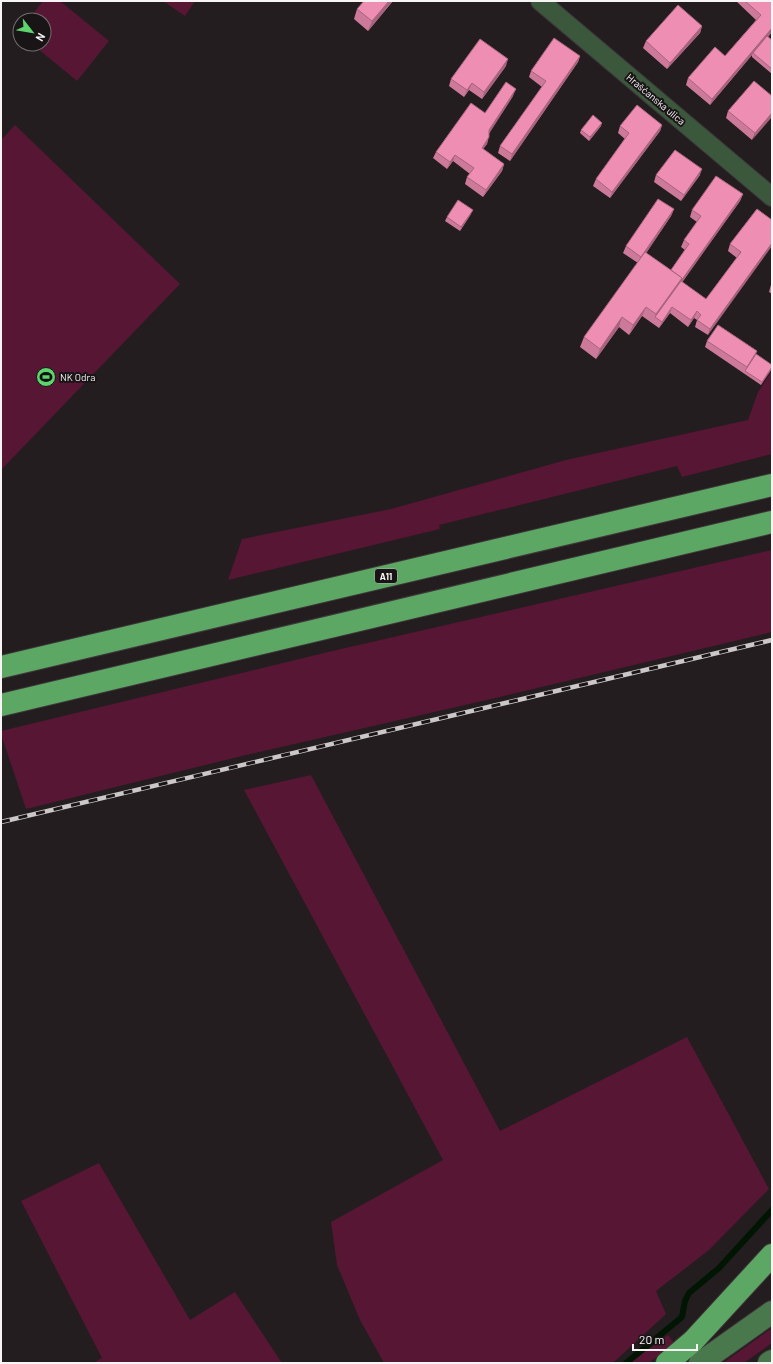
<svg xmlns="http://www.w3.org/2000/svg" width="773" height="1364" font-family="Barlow,sans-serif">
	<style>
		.green { fill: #561634 }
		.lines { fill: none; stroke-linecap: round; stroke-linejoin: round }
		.stream { stroke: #011503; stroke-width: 6 }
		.street-casing { stroke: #3d3739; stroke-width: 20 }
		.secondary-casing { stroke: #3d3739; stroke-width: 24 }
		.highway-casing { stroke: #3d3739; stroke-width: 24 }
		.street { stroke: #3b583d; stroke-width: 18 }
		.secondary { stroke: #4a784d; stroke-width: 22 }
		.highway { stroke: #5da764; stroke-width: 22 }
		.rail-casing { stroke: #cbc6c8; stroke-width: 4.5 }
		.rail { stroke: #191416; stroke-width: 3; stroke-dasharray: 9; stroke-linecap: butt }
		.wall { fill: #cd7a9a }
		.shaded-wall { fill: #a7637d }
		.building { fill: #ee8eb3; stroke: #a7637d }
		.labels { text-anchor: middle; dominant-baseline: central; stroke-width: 4; stroke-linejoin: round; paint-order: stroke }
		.shield { fill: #191416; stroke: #b5b0b2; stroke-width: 1 }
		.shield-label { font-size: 9px; font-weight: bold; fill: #f8f3f5 }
		.street-label { font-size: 10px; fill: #f8f3f5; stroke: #191416 }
		.poi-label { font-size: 10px; fill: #f8f3f5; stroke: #191416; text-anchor: start }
	</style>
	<rect width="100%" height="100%" fill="#231d1f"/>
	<g class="green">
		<polygon points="43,1 60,1 109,41 77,81 32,44 44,44 44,20 28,20"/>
		<polygon points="163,1 195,1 185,16"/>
		<polygon points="15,125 180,284 1,470 1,140"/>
		<polygon points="772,371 772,454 682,477 677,466 439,525 440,529 228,580 242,539 391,509 566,460 748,420 758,392"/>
		<polygon points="772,550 772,632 500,697 242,756 26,809 1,734 1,731 328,652"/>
		<polygon points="311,775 500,1131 687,1037 769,1189 709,1250 656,1291 666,1314 613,1363 384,1363 360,1320 337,1265 331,1222 443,1160 244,790"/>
		<polygon points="99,1163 190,1320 235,1292 282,1363 93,1363 102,1358 21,1201"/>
		<polygon points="772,1328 772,1343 744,1363 723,1363"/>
		<polygon points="668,1335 674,1343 649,1363 630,1363"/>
	</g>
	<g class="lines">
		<polyline class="stream" points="626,1363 682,1317 685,1301 689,1293 719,1268 772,1210"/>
		<defs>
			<polyline id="street" points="540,1 772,197"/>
			<g id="secondary">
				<polyline points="700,1363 772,1312"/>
				<polyline points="769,1363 772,1361"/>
			</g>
			<g id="highway">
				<polyline points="1,667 772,485"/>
				<polyline points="1,705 772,522"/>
				<polyline points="667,1363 693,1341 772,1255"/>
			</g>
		</defs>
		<use href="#street" class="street-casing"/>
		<use href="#secondary" class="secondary-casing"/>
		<use href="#highway" class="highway-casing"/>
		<use href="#street" class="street"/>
		<use href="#secondary" class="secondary"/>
		<use href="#highway" class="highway"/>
		<defs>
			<polyline id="rail" points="1,822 772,640"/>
		</defs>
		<use href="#rail" class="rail-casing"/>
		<use href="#rail" class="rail"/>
	</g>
	<g class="wall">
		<polygon points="393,1 368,31 354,19 357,9"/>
		<polygon points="736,1 772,1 772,32 768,37 772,40 772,74 752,57 752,55 710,105 686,85 688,78 725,56 756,20"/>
		<polygon points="702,26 700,33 667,69 643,48 646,41"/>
		<polygon points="580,56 578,62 510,161 498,153 500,146 542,87 529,77 531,71"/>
		<polygon points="506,66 482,99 469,90 464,97 449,86 451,79"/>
		<polygon points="513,96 489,133 487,144 483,149 504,164 502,171 483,197 465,184 467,177 470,174 453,161 447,169 433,158 436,152 485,113"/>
		<polygon points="772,96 752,140 726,118 728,111"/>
		<polygon points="662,125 660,131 610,198 593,186 596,179 625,139 618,133 620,126"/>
		<polygon points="601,126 589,141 580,133 581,130"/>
		<polygon points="656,175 700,175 681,201 654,182"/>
		<polygon points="743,194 740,201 682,282 706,299 737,258 728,251 730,244 757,209 708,335 695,327 697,320 694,318 688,327 670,313 659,328 642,316 629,335 619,327 596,359 580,347 584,337 638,263 623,253 626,246 674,209 671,216 646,253 671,270 685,250 681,247 684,240 697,222 690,217 692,210"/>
		<polygon points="471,214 460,231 445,221 447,217"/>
		<polygon points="772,281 772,294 769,292"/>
		<polygon points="707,341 756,354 772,365 761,385 705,347"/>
	</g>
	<g class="shaded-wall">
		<polygon points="389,1 393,1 368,31 372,21"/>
		<polygon points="702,26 700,33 667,69 670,63"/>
		<polygon points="772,28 772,32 754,54 753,53 752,55 710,105 712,99"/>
		<polygon points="580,56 578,62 510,161 512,154"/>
		<polygon points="508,59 506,66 482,99 484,92"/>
		<polygon points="472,83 469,90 464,97 467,90"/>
		<polygon points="516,89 513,96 487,137 489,130"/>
		<polygon points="772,113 772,117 752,140 755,133"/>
		<polygon points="602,123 601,126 589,141 590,137"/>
		<polygon points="662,125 660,131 610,198 612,192"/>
		<polygon points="489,137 487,144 479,154 482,148"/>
		<polygon points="455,155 453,161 447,169 450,162"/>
		<polygon points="504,164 502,171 483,197 486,190"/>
		<polygon points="702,169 700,175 681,201 684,195"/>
		<polygon points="743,194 740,201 657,318 655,317 656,314"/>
		<polygon points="674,209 671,216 639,264 641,257"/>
		<polygon points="473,210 471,214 460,231 461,227"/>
		<polygon points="772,243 772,246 708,335 710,329"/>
		<polygon points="646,307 642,316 629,335 633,325"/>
		<polygon points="672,307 670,313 659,328 662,322"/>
		<polygon points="697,311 694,318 688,327 691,320"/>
		<polygon points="622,317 619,327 596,359 600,349"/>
		<polygon points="757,351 755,358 745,371 747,367"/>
		<polygon points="772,367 772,369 761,385 762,382"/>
	</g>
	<g class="building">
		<polygon points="364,1 389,1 372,21 357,9"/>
		<polygon points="745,1 772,1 772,28 712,99 688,78 715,47 725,56 761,15"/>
		<polygon points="678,5 702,26 670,63 646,41"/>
		<polygon points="767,36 772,40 772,69 753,53"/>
		<polygon points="554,38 580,56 512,154 500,146 546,81 531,71"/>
		<polygon points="480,39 508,59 484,92 472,83 467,90 451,79"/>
		<polygon points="754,81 772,96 772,113 755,133 728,111"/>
		<polygon points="506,82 516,89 489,130 489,137 482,148 504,164 486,190 467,177 474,168 455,155 450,162 436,152 471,103 485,113"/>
		<polygon points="637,105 662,125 612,192 596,179 629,133 620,126"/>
		<polygon points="593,115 602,123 590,137 581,130"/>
		<polygon points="675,150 702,169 684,195 656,175"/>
		<polygon points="716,176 743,194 681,281 682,278 671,270 689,244 684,240 701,216 692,210"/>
		<polygon points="658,199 674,209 641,257 626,246"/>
		<polygon points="458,200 473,210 461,227 447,217"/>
		<polygon points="757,209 772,220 772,243 710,329 697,320 701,315 697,311 691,320 672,307 662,322 655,317 681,281 706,299 741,252 730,244"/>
		<polygon points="645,252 682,278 656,314 646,307 633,325 622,317 600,349 584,337"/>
		<polygon points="718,325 757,351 747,367 707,341"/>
		<polygon points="756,354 772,365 772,367 762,382 745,371"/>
	</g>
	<defs>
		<symbol id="stadium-disc" viewBox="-11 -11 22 22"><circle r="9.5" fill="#5dd56c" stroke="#191416"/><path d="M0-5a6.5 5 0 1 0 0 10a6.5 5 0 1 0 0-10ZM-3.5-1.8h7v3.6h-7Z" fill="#111"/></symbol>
	</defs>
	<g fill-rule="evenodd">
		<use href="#stadium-disc" x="35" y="366" width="22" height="22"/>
	</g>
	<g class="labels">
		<rect class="shield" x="375" y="569" width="22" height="14" rx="3"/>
		<g class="shield-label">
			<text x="386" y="576">A11</text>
		</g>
		<g class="street-label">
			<text transform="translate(656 99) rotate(40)">Hrašćanska ulica</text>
		</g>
		<g class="poi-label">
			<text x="60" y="377">NK Odra</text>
		</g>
	</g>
	<rect width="773" height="1364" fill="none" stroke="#f8f3f5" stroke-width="4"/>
	<g transform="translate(32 32) rotate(121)"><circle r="19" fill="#191416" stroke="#726d6f"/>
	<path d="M0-3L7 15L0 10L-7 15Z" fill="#5dd56c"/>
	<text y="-6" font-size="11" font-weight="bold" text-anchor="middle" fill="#f8f3f5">N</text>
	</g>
	<path d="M633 1344v6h64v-6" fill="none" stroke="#f8f3f5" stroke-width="2"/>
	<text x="639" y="1344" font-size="12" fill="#f8f3f5" stroke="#191416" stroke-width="3" paint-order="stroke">20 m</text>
</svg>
